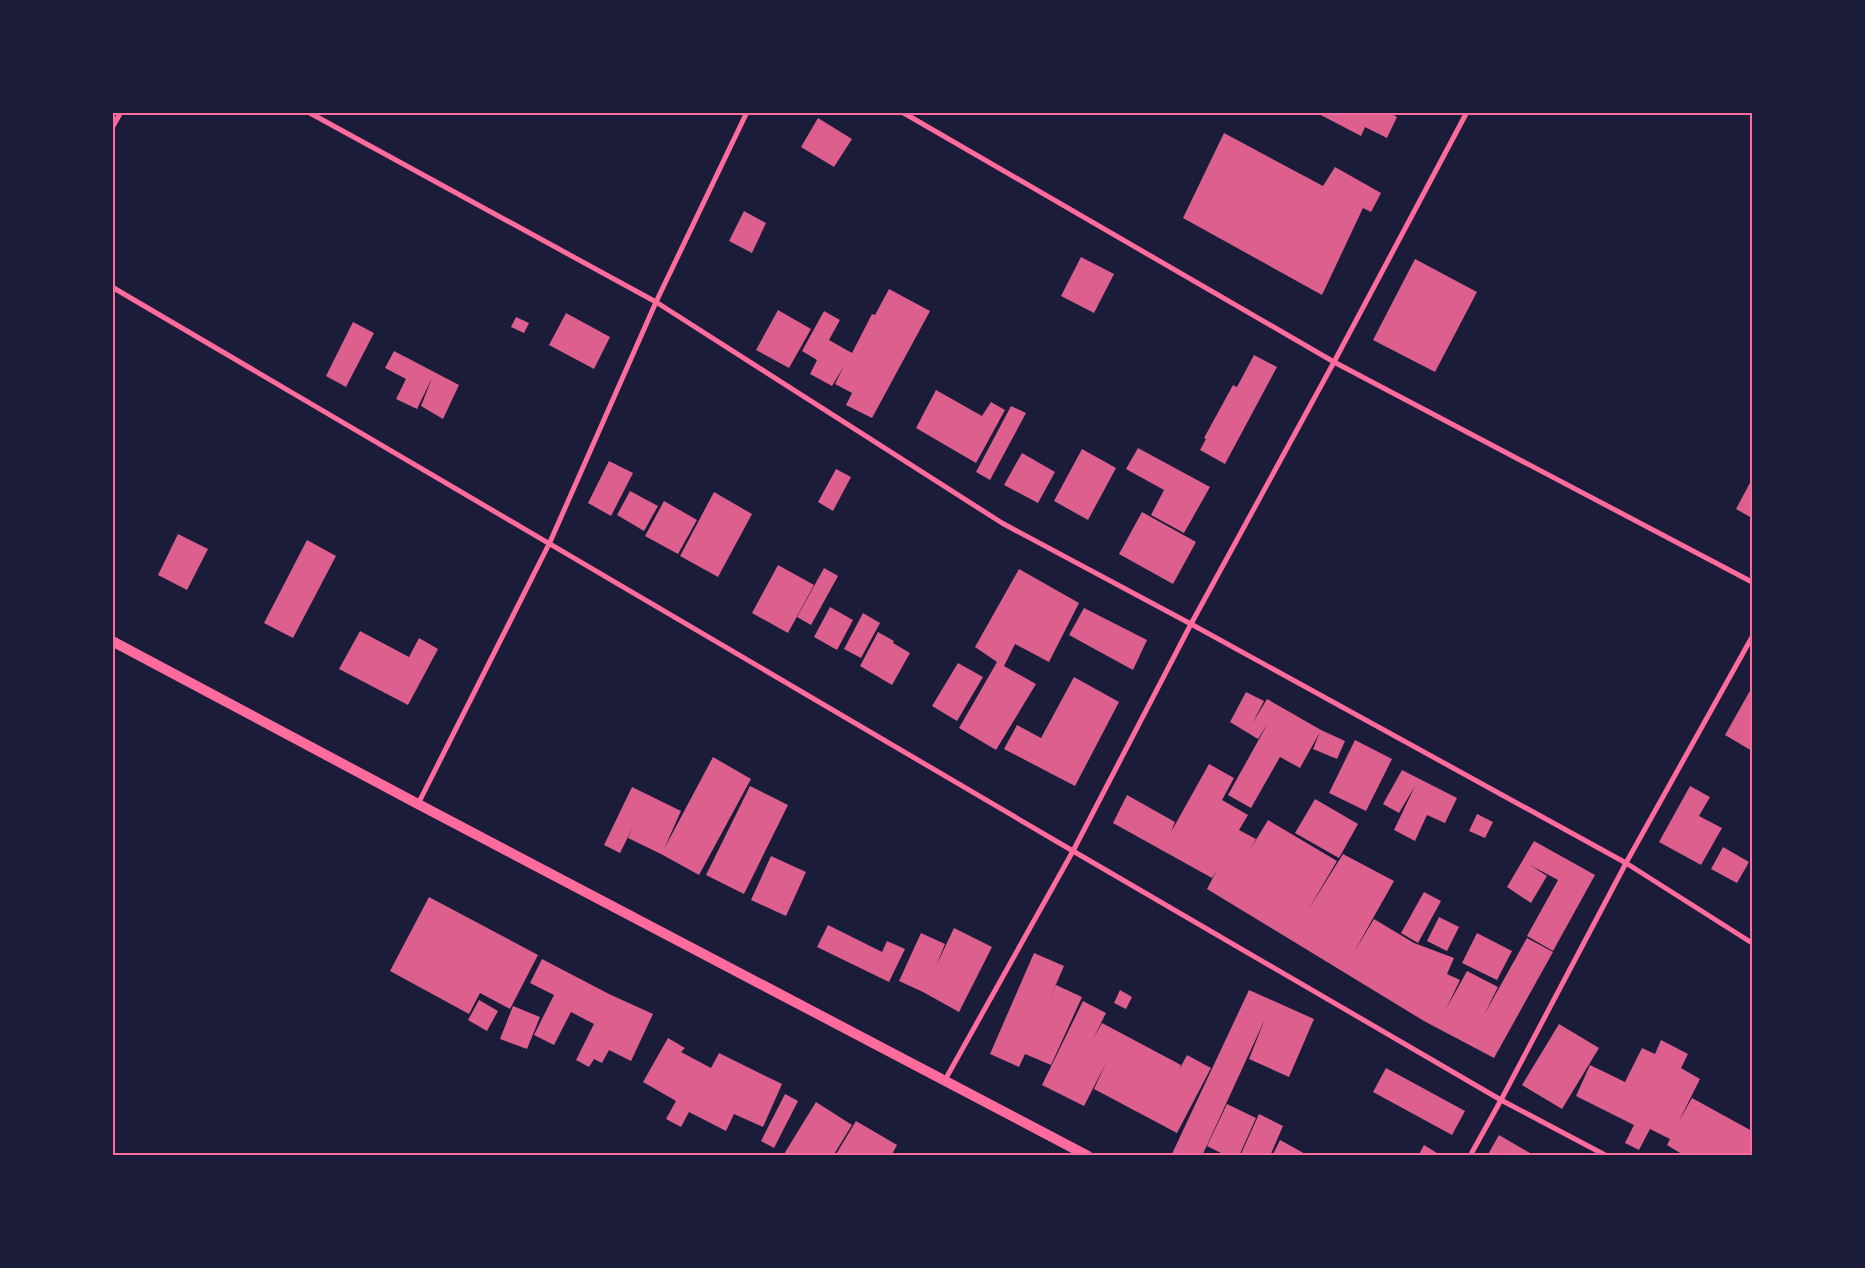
<svg xmlns="http://www.w3.org/2000/svg" width="1865" height="1268" font-family="'Sofia Sans Condensed',sans-serif">
	<style>
		.building { fill: #dd5f8e }
		.lines { fill: none; stroke-linecap: round; stroke-linejoin: round }
		.minor { stroke: #ff6b9d; stroke-width: 5 }
		.secondary { stroke: #ff6b9d; stroke-width: 10 }
		.neatline { fill: none; stroke: #ff6b9d; stroke-width: 2 }
	</style>
	<rect width="100%" height="100%" fill="#1b1b3a"/>
	<g class="building">
		<polygon points="1315,112 1388,112 1397,117 1387,138 1365,127 1361,136"/>
		<polygon points="818,118 852,139 834,167 801,147"/>
		<polygon points="1224,133 1323,186 1335,167 1381,193 1371,212 1363,208 1322,295 1183,218"/>
		<polygon points="744,211 766,223 752,253 729,241"/>
		<polygon points="1081,257 1114,274 1094,313 1061,296"/>
		<polygon points="1415,259 1477,292 1435,372 1373,340"/>
		<polygon points="889,289 930,311 872,418 846,405 852,393 835,384 844,366 832,386 810,374 817,360 802,351 824,311 840,320 829,340 852,353 872,314 875,315"/>
		<polygon points="778,310 811,329 789,368 756,350"/>
		<polygon points="566,313 610,337 594,369 549,345"/>
		<polygon points="516,317 529,323 524,333 511,327"/>
		<polygon points="353,322 374,333 346,387 326,376"/>
		<polygon points="394,351 459,385 443,419 421,406 432,378 417,409 396,399 406,379 385,368"/>
		<polygon points="1254,355 1277,367 1225,464 1200,450 1206,439 1204,438 1233,385 1237,387"/>
		<polygon points="936,390 982,416 991,402 1005,410 976,463 916,428"/>
		<polygon points="1011,406 1026,413 990,480 976,472"/>
		<polygon points="1138,448 1210,487 1184,533 1151,515 1164,490 1126,469"/>
		<polygon points="1082,449 1116,468 1088,520 1054,501"/>
		<polygon points="1022,453 1055,472 1038,503 1004,485"/>
		<polygon points="609,461 633,473 611,516 588,503"/>
		<polygon points="836,469 851,477 833,511 818,502"/>
		<polygon points="1752,479 1752,518 1736,509"/>
		<polygon points="630,491 658,506 644,531 617,515"/>
		<polygon points="714,492 752,514 718,577 680,556"/>
		<polygon points="664,501 697,520 678,554 645,536"/>
		<polygon points="1142,512 1196,542 1173,584 1119,554"/>
		<polygon points="178,534 208,549 187,590 158,575"/>
		<polygon points="307,540 336,556 293,638 264,623"/>
		<polygon points="778,565 814,585 788,633 752,613"/>
		<polygon points="824,568 838,576 811,625 797,617"/>
		<polygon points="1019,569 1079,603 1049,662 1015,644 1004,666 1036,684 996,750 959,728 997,662 975,647"/>
		<polygon points="830,607 853,620 837,650 814,637"/>
		<polygon points="1084,608 1147,640 1133,670 1069,635"/>
		<polygon points="863,613 880,623 861,658 844,649"/>
		<polygon points="360,631 409,657 419,638 438,649 408,705 339,669"/>
		<polygon points="878,632 894,641 893,643 910,653 892,685 860,666"/>
		<polygon points="958,663 983,677 957,721 932,706"/>
		<polygon points="1074,677 1119,702 1075,786 1004,749 1017,725 1041,738"/>
		<polygon points="1751,689 1752,690 1752,751 1725,735"/>
		<polygon points="1246,692 1264,701 1252,724 1267,699 1321,730 1345,741 1337,759 1313,749 1320,732 1300,768 1280,757 1251,808 1228,795 1268,723 1258,739 1230,722"/>
		<polygon points="1355,740 1392,759 1366,811 1329,793"/>
		<polygon points="713,757 751,779 699,875 661,854 628,838 633,827 620,853 604,845 632,787 681,811 664,849"/>
		<polygon points="1209,764 1234,778 1222,800 1248,815 1239,830 1256,839 1248,853 1268,820 1337,861 1308,910 1343,854 1394,881 1354,952 1374,919 1414,943 1454,958 1447,974 1460,980 1446,1009 1467,971 1498,987 1484,1015 1527,938 1553,952 1494,1058 1424,1021 1207,889 1217,870 1212,878 1113,823 1127,795 1175,822 1171,832"/>
		<polygon points="1402,770 1457,798 1445,823 1427,815 1415,841 1394,830 1415,786 1399,813 1383,804"/>
		<polygon points="750,786 788,805 744,894 706,875"/>
		<polygon points="1690,786 1710,797 1699,816 1722,828 1701,865 1659,842"/>
		<polygon points="1315,799 1358,824 1339,858 1295,833"/>
		<polygon points="1477,814 1493,822 1485,838 1469,831"/>
		<polygon points="1534,841 1595,875 1553,951 1527,936 1558,880 1530,865 1547,876 1531,903 1507,887"/>
		<polygon points="1723,847 1749,862 1737,883 1711,869"/>
		<polygon points="771,856 806,872 786,916 751,900"/>
		<polygon points="1424,892 1441,901 1418,943 1401,933"/>
		<polygon points="429,897 538,955 510,1009 480,993 469,1014 390,971"/>
		<polygon points="1439,917 1459,927 1447,951 1427,941"/>
		<polygon points="828,925 882,952 887,941 905,949 889,982 817,947"/>
		<polygon points="954,928 992,947 959,1012 923,992 899,981 921,933 945,944 936,966"/>
		<polygon points="1477,933 1512,951 1497,980 1462,963"/>
		<polygon points="1034,953 1064,966 1050,998 1056,985 1082,997 1051,1065 1025,1054 1019,1067 990,1054"/>
		<polygon points="542,959 609,994 653,1014 631,1061 609,1050 602,1063 594,1059 589,1067 576,1060 594,1024 571,1012 554,1045 534,1035 554,995 530,983"/>
		<polygon points="1120,990 1132,997 1126,1009 1114,1003"/>
		<polygon points="1249,990 1314,1019 1289,1077 1249,1059 1265,1019 1202,1156 1171,1156"/>
		<polygon points="479,1000 498,1011 487,1031 468,1020"/>
		<polygon points="1083,1001 1106,1013 1093,1039 1102,1023 1181,1065 1179,1070 1187,1055 1211,1068 1177,1133 1094,1089 1106,1063 1084,1106 1042,1085"/>
		<polygon points="513,1006 540,1017 527,1049 500,1039"/>
		<polygon points="1559,1024 1599,1048 1562,1109 1522,1085"/>
		<polygon points="668,1038 685,1048 681,1052 711,1068 719,1053 782,1084 763,1127 734,1114 726,1131 689,1112 681,1127 666,1119 676,1101 643,1082"/>
		<polygon points="1661,1040 1688,1054 1681,1068 1700,1079 1679,1121 1692,1098 1752,1131 1752,1148 1748,1156 1685,1156 1667,1145 1670,1139 1650,1129 1639,1150 1625,1143 1634,1125 1576,1096 1590,1065 1625,1082 1642,1048 1655,1054"/>
		<polygon points="1386,1068 1465,1111 1452,1135 1373,1092"/>
		<polygon points="785,1094 798,1101 774,1148 761,1141"/>
		<polygon points="816,1102 852,1125 833,1156 786,1156 784,1154"/>
		<polygon points="1227,1104 1256,1118 1239,1156 1227,1156 1207,1146"/>
		<polygon points="1259,1114 1283,1126 1270,1156 1240,1156"/>
		<polygon points="856,1121 897,1145 891,1156 835,1156"/>
		<polygon points="1499,1135 1535,1156 1487,1156"/>
		<polygon points="1280,1140 1309,1156 1272,1156"/>
		<polygon points="1424,1145 1442,1156 1418,1156"/>
	</g>
	<g class="lines">
		<g class="minor">
			<polyline points="308,112 656,302 1002,523 1191,624 1626,863 1752,943"/>
			<polyline points="902,112 1334,362 1752,582"/>
			<polyline points="112,128 121,112"/>
			<polyline points="112,287 1073,851 1501,1100 1607,1156"/>
			<polyline points="418,804 550,542 656,302 747,112"/>
			<polyline points="945,1080 1073,851 1191,624 1334,362 1467,112"/>
			<polyline points="1470,1156 1501,1100 1626,863 1752,637"/>
		</g>
		<polyline class="secondary" points="112,641 418,804 1088,1156"/>
	</g>
	<rect width="1865" height="1268" fill="none" stroke="#1b1b3a" stroke-width="228"/>
	<rect x="114" y="114" width="1637" height="1040" class="neatline"/>
</svg>
